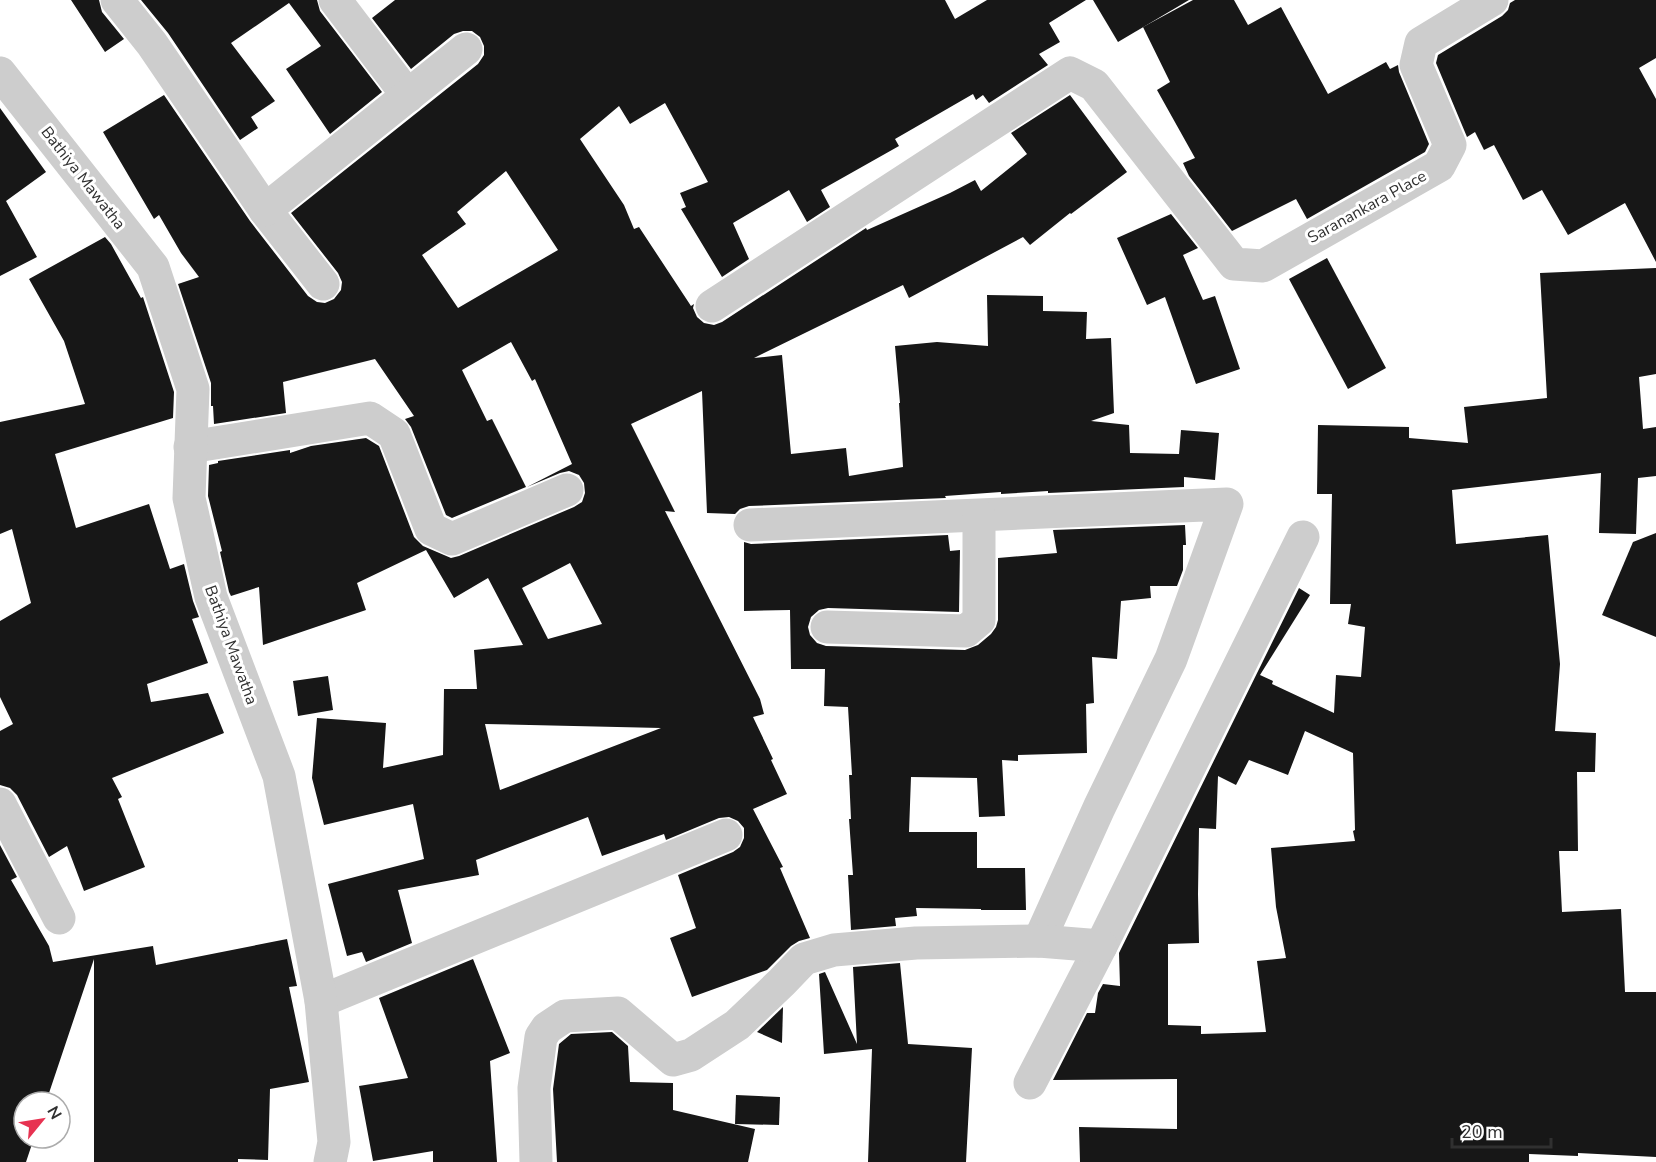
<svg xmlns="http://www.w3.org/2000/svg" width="1656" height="1162" font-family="'Nunito Sans',sans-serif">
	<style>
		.building { fill: #171717; fill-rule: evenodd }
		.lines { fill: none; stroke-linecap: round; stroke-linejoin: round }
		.minor { stroke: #cdcdcd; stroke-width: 33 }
		.tertiary { stroke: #cdcdcd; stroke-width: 33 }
		.labels { text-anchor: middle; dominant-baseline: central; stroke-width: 6; stroke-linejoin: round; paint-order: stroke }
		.street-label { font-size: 16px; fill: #303030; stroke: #fff }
	</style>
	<rect width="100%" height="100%" fill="#fff"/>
	<g class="building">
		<polygon points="71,0 99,0 102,12 124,39 105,52"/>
		<polygon points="141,0 317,0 320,11 382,92 330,134 286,69 321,46 289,3 231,43 275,101 251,117 258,128 240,140 168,33"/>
		<path d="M395 0H945L955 19 987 0H1086L1049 23 1060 42 1039 54 1048 65 989 103 983 95 976 100 973 94 895 139 899 146 821 190 830 207 807 222 789 190 733 223 749 259 722 277 681 209 686 207 680 193 708 182 665 103 630 124 619 106 580 139 624 205 634 229 639 227 691 306 694 304 693 308 697 317 704 323 714 325 722 322 866 228 867 230 950 193 975 180 981 191 1027 154 1011 133 1070 95 1127 172 1071 214 1070 213 1030 245 1023 237 909 298 903 285 754 358 782 355 791 454 846 448 849 476 903 467 899 403H900L895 346 937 342 988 346 987 295 1043 296V311L1087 312 1086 339 1111 338 1114 413 1091 421 1129 425 1130 453 1179 454 1181 430 1219 433 1215 480 1184 477V487L1048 493V491L1001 494V492L945 496 946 498 749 506 740 509 735 514 707 513 702 391 631 424 675 512 665 511 760 699 764 714 753 717 773 759 771 760 787 794 753 809 783 867 780 868 810 938 799 941 791 946 767 970 692 997 670 938 696 928 678 875 733 852 740 847 744 838V828L738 821 729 817 719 818 666 840 664 834 602 856 588 817 476 860 479 875 398 890 412 943 366 962 362 952 347 956 328 884 424 859 413 804 324 825 312 778 317 718 386 723 383 768 443 755 444 689H477L474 650 523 645 488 578 454 598 426 550 357 583 366 610 263 645 259 587 231 596 229 592 220 552 222 551 208 496 209 465 218 463V461L290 450V453L311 446 366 438 379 446 414 537 423 546 451 558 459 556 574 507 582 502 585 493 584 483 579 475 569 471 560 473 527 487 572 464 535 379 532 381 511 342 462 370 487 421 492 419 526 487 452 518 446 515 411 427 405 419 414 416 375 359 283 382 286 413 214 424 213 406H211V383L178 284 199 277 181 253 159 215 154 219 103 132 164 95 250 221 308 296 317 302 325 303 334 299 341 290 342 282 338 273 291 213 478 64 484 55V46L480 37 472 31H463L454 34 411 69 372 18ZM506 171 558 250 458 308 422 255 466 224 457 212ZM570 563 602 624 548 639 522 588ZM485 724 661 728 500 790Z"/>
		<polygon points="1093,0 1189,0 1118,42"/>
		<polygon points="1193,0 1234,0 1248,25 1281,7 1328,94 1386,62 1390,69 1398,65 1399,72 1429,144 1425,152 1307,219 1296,199 1232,231 1189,176 1183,163 1195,158 1157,90 1170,82 1143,27"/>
		<polygon points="1515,0 1656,0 1656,58 1639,68 1656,99 1656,262 1625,203 1568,235 1542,190 1523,200 1494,145 1484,150 1475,132 1467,137 1436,63 1438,55 1502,16 1508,10 1510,3"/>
		<polygon points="0,108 46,172 6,201 37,257 0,276"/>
		<polygon points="1171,214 1198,248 1183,255 1203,300 1215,296 1240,369 1196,384 1165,297 1147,305 1117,238"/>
		<polygon points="105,237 111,244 141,298 143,297 174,392 173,418 55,454 76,528 149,504 170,569 184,564 193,601 199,617 192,619 208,663 147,684 151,702 208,693 224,733 112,778 122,797 118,799 145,867 84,891 67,846 49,857 17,795 10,788 0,785 0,731 13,724 0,697 0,621 31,603 12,529 0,534 0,422 85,404 64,341 29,279"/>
		<polygon points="1327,258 1386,368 1348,389 1289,279"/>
		<path d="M1656 268V374L1639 377 1643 429 1656 427V476L1638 478 1636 534 1599 533 1601 473 1452 490 1456 544 1548 535 1560 664 1555 731 1596 733 1595 772H1577L1578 851H1559L1562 912 1621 909 1625 992H1656V1157L1578 1153V1156L1529 1154V1162H1080L1079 1127 1177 1129V1079L1053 1080 1087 1013H1095L1098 993 1103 984 1120 986 1119 953 1299 588 1310 595 1260 675 1273 681 1272 684 1334 713 1336 675 1361 677 1365 627 1348 624 1351 604H1330L1332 494H1317L1318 425 1409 427V438L1468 443 1464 407 1547 398 1540 273ZM1305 731 1353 753 1355 830 1353 831 1355 841 1271 848 1276 907 1286 958 1257 961 1266 1032 1201 1034V1026L1168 1025V944L1199 943 1198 894 1199 828 1216 829 1218 776 1236 785 1249 760 1288 775Z"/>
		<polygon points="1185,525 1186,545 1183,545 1183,570 1177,586 1150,586 1151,598 1121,601 1117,659 1092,657 1094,703 1086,704 1087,753 1018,755 1018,761 1002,760 1005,816 979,817 977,778 911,777 909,832 977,832 977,868 1025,868 1026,910 981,910 981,909 916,908 917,916 895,918 896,926 851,930 848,875 853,875 849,819 851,819 849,775 852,775 848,707 824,706 825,669 791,669 790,610 744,611 744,542 751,544 948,535 950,551 960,550 959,612 828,608 819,610 811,617 808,627 810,635 817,643 826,646 965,650 978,645 991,634 996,627 998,620 998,558 1057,553 1053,530"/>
		<polygon points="1656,533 1656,637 1602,615 1633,542"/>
		<polygon points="328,676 333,710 298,716 293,681"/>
		<polygon points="0,845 17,877 11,880 49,946 53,962 153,946 156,965 287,939 297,986 289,987 309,1082 270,1089 268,1160 238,1159 238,1162 94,1162 94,959 46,1102 24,1102 24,1138 34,1138 26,1162 0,1162"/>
		<polygon points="473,959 510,1053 490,1061 497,1162 433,1162 433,1151 373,1161 359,1086 408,1078 379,998"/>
		<polygon points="900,963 908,1044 972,1048 966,1162 868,1162 872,1049 824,1054 819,974 825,972 857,1044 853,967"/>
		<polygon points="783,1007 782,1043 757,1032"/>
		<polygon points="612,1032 628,1046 630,1082 673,1083 673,1110 755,1129 748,1162 557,1162 553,1089 559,1044 571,1034"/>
		<polygon points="736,1095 780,1097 779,1125 735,1124"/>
	</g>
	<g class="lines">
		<g class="minor">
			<polyline points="117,0 152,44 265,210 323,284"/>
			<polyline points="335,0 408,96"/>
			<polyline points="265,210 466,49"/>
			<polyline points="712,306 1070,73 1094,85 1234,264 1263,266 1439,166 1450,145 1416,65 1421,43 1492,0"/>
			<polyline points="190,447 370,418 394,434 431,529 452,539 567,490"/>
			<polyline points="750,525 1227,504 1171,659 1099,808 1039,941"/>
			<polyline points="827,627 966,631 979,620 979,516"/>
			<polyline points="0,804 59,918"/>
			<polyline points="321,1001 726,835"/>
			<polyline points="1030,1083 1101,946 1303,537"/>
			<polyline points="536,1162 534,1088 541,1037 547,1028 565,1016 618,1013 673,1060 691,1055 737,1025 782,982 804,959 834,950 916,943 1039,941 1101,946"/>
		</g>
		<polyline class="tertiary" points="0,73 153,267 193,389 189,498 211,597 279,776 321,1001 334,1142 330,1162"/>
	</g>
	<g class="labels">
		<g class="street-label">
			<text transform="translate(83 178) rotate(52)">Bathiya Mawatha</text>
			<text transform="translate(1367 207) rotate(-29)">Saranankara Place</text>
			<text transform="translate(231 645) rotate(70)">Bathiya Mawatha</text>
		</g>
	</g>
	<g transform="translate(42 1120) rotate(60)"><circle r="28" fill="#ffffff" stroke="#acacac" stroke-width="1.5"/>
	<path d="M0-4.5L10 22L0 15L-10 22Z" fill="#e73251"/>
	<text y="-9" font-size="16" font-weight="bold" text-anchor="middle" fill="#303030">N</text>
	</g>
	<path d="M1452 1138v9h99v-9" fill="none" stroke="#303030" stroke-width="3"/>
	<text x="1461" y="1138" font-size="18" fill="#303030" stroke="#ffffff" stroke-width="4.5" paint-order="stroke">20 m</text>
</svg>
